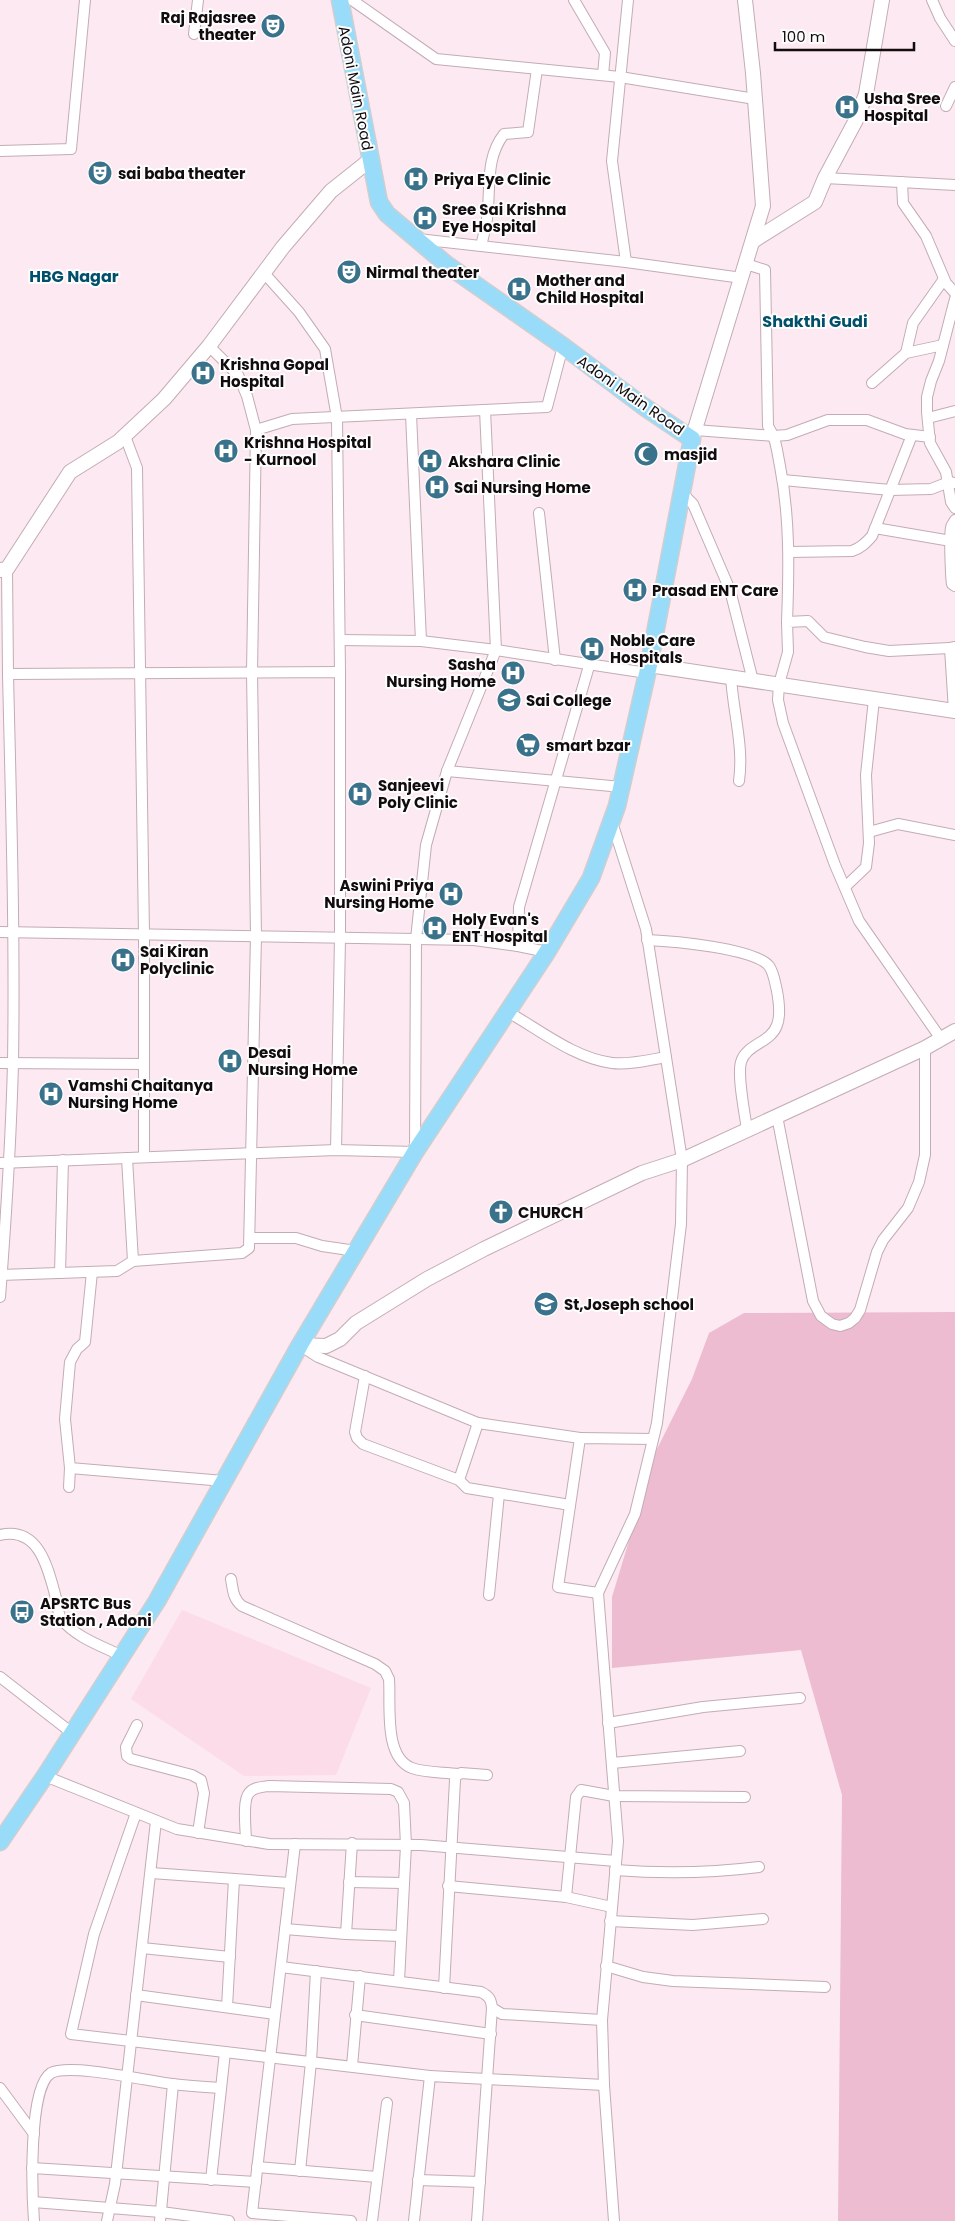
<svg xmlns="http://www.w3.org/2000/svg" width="955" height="2221" font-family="Poppins,sans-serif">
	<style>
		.built { fill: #fcdce8 }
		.green { fill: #edbcd0 }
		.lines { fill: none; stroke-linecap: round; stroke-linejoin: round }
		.minor-casing { stroke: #c3acb5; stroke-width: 12 }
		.tertiary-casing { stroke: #c3acb5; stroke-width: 16 }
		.primary-casing { stroke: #d0cecf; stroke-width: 19 }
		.minor { stroke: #fff; stroke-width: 10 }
		.tertiary { stroke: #fff; stroke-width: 14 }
		.primary { stroke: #99dcfa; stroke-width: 16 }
		.labels { text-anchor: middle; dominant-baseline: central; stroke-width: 4; stroke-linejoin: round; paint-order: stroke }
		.poi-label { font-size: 15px; font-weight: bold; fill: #130c0f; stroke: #fdfdfd; text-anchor: start }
		.street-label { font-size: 15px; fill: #130c0f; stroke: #fdfdfd }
		.neighbourhood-label { font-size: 16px; font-weight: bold; fill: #014f6b; stroke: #fdfdfd }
	</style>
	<rect width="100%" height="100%" fill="#fde9f1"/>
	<polygon class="built" points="182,1610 371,1688 336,1775 244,1776 131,1699"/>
	<polygon class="green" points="955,1312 955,2221 838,2221 842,1795 801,1650 612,1668 612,1597 656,1451 692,1379 709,1333 744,1313"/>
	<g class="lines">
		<defs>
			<g id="minor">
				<polyline points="352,0 436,59 620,77 755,99"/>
				<polyline points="574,0 605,53 603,75"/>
				<polyline points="932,0 940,18 955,41"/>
				<polyline points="194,34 198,0"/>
				<polyline points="946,106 955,87"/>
				<polyline points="0,151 71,149 85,0"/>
				<polyline points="825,178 955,185"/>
				<polyline points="902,182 903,203 926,236 946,283 955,293"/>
				<polyline points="418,239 626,262 742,278"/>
				<path d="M481 246C484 233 488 221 488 208 490 181 487 156 504 134L528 132 537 69"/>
				<polyline points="626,262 612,161 628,0"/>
				<path d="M746 264 765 270 768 426C776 438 777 451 780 466 790 518 789 569 787 622"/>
				<polyline points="264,273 299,312 325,349 337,418 340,672"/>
				<polyline points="955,299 939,361 931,381 927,397 927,412 930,443 946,472 951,502 955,508"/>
				<polyline points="906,353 913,323 944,279"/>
				<polyline points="872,383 906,353 943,345"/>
				<polyline points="411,414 421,641"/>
				<polyline points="928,418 955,411"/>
				<polyline points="256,430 292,419 547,407 563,346"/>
				<polyline points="695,430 774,436 787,435 828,420 867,420 905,434 930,437"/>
				<polyline points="125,436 137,468 144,934 144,1157"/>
				<polyline points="783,480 890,490 931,489 949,482 954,483"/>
				<polyline points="682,493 693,504 730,590 753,681"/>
				<polyline points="539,513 555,660"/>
				<path d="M955 520C954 522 952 524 951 527 949 530 951 580 952 584L955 586"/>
				<polyline points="875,528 951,541"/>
				<path d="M790 552 852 551C861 548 866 543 872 536L912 435"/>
				<polyline points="7,569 8,674"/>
				<polyline points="340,640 421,641 496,650 485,410"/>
				<path d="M731 677C733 712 744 746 739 781"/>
				<polyline points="954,711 950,648 955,647"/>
				<polyline points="447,771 622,787"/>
				<polyline points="612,822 646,929 682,1160 681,1224 657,1423 635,1514 598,1593 618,1841 602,2020 604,2085 614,2221"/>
				<polyline points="869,832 898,824 955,835"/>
				<polyline points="845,887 866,867 869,843 866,775 874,699"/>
				<polyline points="0,932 474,940 518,946 547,952"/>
				<path d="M647 940C672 941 754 948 769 966 774 973 775 983 777 991 779 1002 781 1015 777 1025 771 1043 746 1044 741 1062 737 1076 745 1114 747 1130"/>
				<polyline points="518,946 519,907 589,666"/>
				<path d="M508 1012C540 1030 574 1058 612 1063 629 1065 649 1060 666 1057"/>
				<polyline points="941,1039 859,921 835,865 783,723 778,700 779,684 788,652 787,622 808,621 824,637 865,647 889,651 950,648"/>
				<polyline points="0,1063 144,1064"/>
				<polyline points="777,1116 813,1301 821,1316 832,1324 840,1326 849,1323 855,1318 860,1310 877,1252 883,1240 908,1208 919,1182 925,1155 925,1048"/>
				<polyline points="127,1158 133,1261"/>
				<polyline points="0,1163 336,1150 415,1152 416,939 426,845 447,771 496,650 647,673"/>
				<polyline points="250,1238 296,1238 322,1246 356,1251"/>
				<polyline points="92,1272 85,1342 77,1349 70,1362 65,1419 70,1468 224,1481"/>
				<polyline points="60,1273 63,1160"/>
				<polyline points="0,1275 117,1271 133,1261 242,1253 249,1248 256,936 252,672 256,430 247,396 238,375 209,346"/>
				<path d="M0 1297C6 1219 11 1141 13 1063 15 934 11 804 8 674L340 672V938L336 1150"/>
				<polyline points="301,1346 318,1357 478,1423 459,1480 467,1488 570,1505"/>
				<polyline points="365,1376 355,1432 357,1438 363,1444 459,1480"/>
				<polyline points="478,1423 580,1438"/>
				<polyline points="69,1487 70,1468"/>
				<path d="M0 1535C39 1526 48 1568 56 1598 57 1604 58 1615 62 1620 77 1638 102 1646 122 1656"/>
				<path d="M231 1579C233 1590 233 1599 242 1606L375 1664 385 1671 389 1679C391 1704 383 1757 412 1768 425 1773 444 1772 458 1774"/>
				<polyline points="598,1593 558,1587 580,1438 653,1439"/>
				<polyline points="489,1595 499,1494"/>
				<polyline points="0,1677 72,1733"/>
				<polyline points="608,1723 703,1707 800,1698"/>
				<polyline points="137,1725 126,1747 127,1756 131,1759 192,1775 201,1780 204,1793 198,1833"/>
				<polyline points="612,1763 740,1751"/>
				<polyline points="45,1776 177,1829 269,1844 421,1845 616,1861"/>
				<polyline points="136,1813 94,1934 71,2034 430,2076"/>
				<path d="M246 1841C246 1830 242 1801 249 1793 254 1787 262 1787 269 1786L391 1789 398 1792 404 1803 406 1845 399 1981"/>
				<polyline points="295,1844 252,2213 351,2221"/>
				<path d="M615 1870C664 1874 711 1873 759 1867"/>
				<polyline points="151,1873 290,1883"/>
				<polyline points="349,1882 404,1883"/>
				<polyline points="448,1886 566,1897 612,1907"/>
				<polyline points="566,1897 576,1797 581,1790 614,1796 745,1797"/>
				<polyline points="610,1921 693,1925 763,1919"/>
				<polyline points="285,1929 346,1934 352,1843"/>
				<polyline points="346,1934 400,1936"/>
				<polyline points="142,1948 230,1957"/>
				<polyline points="606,1966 643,1977 673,1981 825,1987"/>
				<path d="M281 1967 481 1992C489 1996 491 1999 492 2008L477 2221"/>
				<polyline points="444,1988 455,1780 456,1776 461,1773 487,1775"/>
				<polyline points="136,1995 275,2014"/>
				<polyline points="227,2007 234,1879"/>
				<polyline points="492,2008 502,2014 602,2020"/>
				<polyline points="355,2015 491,2034"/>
				<polyline points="352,2066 360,1976"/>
				<polyline points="0,2088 34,2134"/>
				<polyline points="257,2167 377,2177"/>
				<polyline points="32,2168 256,2182"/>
				<polyline points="300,2171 311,2062 316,1971"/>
				<polyline points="211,2180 225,2052"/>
				<polyline points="418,2180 480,2182"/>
				<polyline points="33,2202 161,2212 229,2221"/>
				<path d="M34 2221C32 2194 28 2087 51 2073 70 2063 148 2081 172 2084 188 2086 204 2087 221 2088"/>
				<polyline points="107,2221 115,2184 156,1821"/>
				<polyline points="160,2221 173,2084"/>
				<polyline points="372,2221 387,2103"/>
				<polyline points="414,2221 430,2076 604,2085"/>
			</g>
			<g id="tertiary">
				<polyline points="753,241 815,202 825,178 856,120 866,94 882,0"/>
				<polyline points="692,439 763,206 753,73 745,0"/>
				<polyline points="0,570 7,569 70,472 118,442 164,399 209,346 283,247 331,191 370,160"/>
				<polyline points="649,665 955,711"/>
				<polyline points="300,1345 326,1346 340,1339 356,1323 427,1279 484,1249 642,1173 682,1160 925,1048 955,1031"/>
			</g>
			<polyline id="primary" points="0,1842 45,1776 157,1601 300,1345 415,1152 547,952 591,878 617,806 649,665 692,439 643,406 563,346 446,264 387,214 379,202 340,0"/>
		</defs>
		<use href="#minor" class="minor-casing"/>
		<use href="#tertiary" class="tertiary-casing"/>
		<use href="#primary" class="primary-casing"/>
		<use href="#minor" class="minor"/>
		<use href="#tertiary" class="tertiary"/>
		<use href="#primary" class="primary"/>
	</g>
	<defs>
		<symbol id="theatre-disc" viewBox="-11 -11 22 22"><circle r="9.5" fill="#3a728c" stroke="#fdfdfd"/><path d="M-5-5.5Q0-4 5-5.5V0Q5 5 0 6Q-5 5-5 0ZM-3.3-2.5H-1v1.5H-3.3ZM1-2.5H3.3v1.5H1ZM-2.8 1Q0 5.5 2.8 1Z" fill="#fff"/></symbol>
		<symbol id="hospital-disc" viewBox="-11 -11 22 22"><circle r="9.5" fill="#3a728c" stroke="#fdfdfd"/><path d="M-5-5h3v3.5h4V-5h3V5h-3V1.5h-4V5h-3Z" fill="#fff"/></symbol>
		<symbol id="mosque-disc" viewBox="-11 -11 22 22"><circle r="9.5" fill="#3a728c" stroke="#fdfdfd"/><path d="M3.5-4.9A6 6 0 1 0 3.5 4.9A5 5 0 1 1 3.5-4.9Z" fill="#fff"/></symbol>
		<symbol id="university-disc" viewBox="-11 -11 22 22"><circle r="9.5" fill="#3a728c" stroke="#fdfdfd"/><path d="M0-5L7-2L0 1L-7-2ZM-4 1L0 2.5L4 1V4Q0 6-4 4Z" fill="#fff"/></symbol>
		<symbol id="supermarket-disc" viewBox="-11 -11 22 22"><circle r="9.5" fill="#3a728c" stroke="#fdfdfd"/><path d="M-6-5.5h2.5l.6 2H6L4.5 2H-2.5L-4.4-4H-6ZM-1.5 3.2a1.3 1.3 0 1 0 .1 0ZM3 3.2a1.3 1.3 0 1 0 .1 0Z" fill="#fff"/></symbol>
		<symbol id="church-disc" viewBox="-11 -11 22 22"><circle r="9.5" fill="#3a728c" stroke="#fdfdfd"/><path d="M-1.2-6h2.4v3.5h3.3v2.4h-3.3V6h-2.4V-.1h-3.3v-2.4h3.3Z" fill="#fff"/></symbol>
		<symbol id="school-disc" viewBox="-11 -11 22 22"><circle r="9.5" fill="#3a728c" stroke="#fdfdfd"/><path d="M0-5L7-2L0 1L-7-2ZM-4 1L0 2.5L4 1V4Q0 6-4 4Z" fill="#fff"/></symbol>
		<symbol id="bus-disc" viewBox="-11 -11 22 22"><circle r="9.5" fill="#3a728c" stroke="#fdfdfd"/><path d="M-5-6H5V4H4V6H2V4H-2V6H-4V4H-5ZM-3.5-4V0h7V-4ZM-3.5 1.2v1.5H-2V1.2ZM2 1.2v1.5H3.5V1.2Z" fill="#fff"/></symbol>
	</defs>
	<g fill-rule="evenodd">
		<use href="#theatre-disc" x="259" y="12" width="28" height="28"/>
		<use href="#hospital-disc" x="833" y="93" width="28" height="28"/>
		<use href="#theatre-disc" x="86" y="159" width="28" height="28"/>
		<use href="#hospital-disc" x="402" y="165" width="28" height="28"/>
		<use href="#hospital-disc" x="411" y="204" width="28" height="28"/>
		<use href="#theatre-disc" x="335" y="258" width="28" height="28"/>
		<use href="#hospital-disc" x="505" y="275" width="28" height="28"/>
		<use href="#hospital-disc" x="189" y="359" width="28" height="28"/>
		<use href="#hospital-disc" x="212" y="437" width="28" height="28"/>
		<use href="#mosque-disc" x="632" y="440" width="28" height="28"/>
		<use href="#hospital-disc" x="416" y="447" width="28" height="28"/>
		<use href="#hospital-disc" x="423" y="473" width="28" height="28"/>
		<use href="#hospital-disc" x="621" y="576" width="28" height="28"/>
		<use href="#hospital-disc" x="578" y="635" width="28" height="28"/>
		<use href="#hospital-disc" x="499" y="659" width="28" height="28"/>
		<use href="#university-disc" x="495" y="686" width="28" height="28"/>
		<use href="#supermarket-disc" x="514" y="731" width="28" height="28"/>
		<use href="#hospital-disc" x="346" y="780" width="28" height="28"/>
		<use href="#hospital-disc" x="437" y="880" width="28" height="28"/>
		<use href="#hospital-disc" x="421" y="914" width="28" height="28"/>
		<use href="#hospital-disc" x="109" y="946" width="28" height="28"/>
		<use href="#hospital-disc" x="216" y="1047" width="28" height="28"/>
		<use href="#hospital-disc" x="37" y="1080" width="28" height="28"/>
		<use href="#church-disc" x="487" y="1198" width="28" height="28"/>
		<use href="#school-disc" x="532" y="1290" width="28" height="28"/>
		<use href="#bus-disc" x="8" y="1598" width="28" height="28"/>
	</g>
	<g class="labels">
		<g class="poi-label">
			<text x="256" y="17" text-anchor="end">Raj Rajasree<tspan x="256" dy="17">theater</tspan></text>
			<text x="864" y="98">Usha Sree<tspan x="864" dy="17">Hospital</tspan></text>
			<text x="118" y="173">sai baba theater</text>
			<text x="434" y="179">Priya Eye Clinic</text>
			<text x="442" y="209">Sree Sai Krishna<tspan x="442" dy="17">Eye Hospital</tspan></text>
			<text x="366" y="272">Nirmal theater</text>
			<text x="536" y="280">Mother and<tspan x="536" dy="17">Child Hospital</tspan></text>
			<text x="220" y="364">Krishna Gopal<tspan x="220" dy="17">Hospital</tspan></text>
			<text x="244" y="442">Krishna Hospital<tspan x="244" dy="17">- Kurnool</tspan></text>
			<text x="664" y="454">masjid</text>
			<text x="448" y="461">Akshara Clinic</text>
			<text x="454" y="487">Sai Nursing Home</text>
			<text x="652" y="590">Prasad ENT Care</text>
			<text x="610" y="640">Noble Care<tspan x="610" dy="17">Hospitals</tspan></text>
			<text x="496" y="664" text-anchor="end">Sasha<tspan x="496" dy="17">Nursing Home</tspan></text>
			<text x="526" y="700">Sai College</text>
			<text x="546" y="745">smart bzar</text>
			<text x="378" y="785">Sanjeevi<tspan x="378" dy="17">Poly Clinic</tspan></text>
			<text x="434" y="885" text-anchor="end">Aswini Priya<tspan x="434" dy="17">Nursing Home</tspan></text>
			<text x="452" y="919">Holy Evan's<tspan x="452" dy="17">ENT Hospital</tspan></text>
			<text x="140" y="951">Sai Kiran<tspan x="140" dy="17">Polyclinic</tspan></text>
			<text x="248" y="1052">Desai<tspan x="248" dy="17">Nursing Home</tspan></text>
			<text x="68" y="1085">Vamshi Chaitanya<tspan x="68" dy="17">Nursing Home</tspan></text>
			<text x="518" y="1212">CHURCH</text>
			<text x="564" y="1304">St,Joseph school</text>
			<text x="40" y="1603">APSRTC Bus<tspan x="40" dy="17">Station , Adoni</tspan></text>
		</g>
		<g class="street-label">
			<text transform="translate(356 88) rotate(79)">Adoni Main Road</text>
			<text transform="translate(631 395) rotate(35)">Adoni Main Road</text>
		</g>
		<g class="neighbourhood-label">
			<text x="74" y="276">HBG Nagar</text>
			<text x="815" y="321">Shakthi Gudi</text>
		</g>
	</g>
	<path d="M775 42v8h139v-8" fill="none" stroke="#130c0f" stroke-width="2.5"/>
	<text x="782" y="42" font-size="15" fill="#130c0f" stroke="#fdfdfd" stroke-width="4" paint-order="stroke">100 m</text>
</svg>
